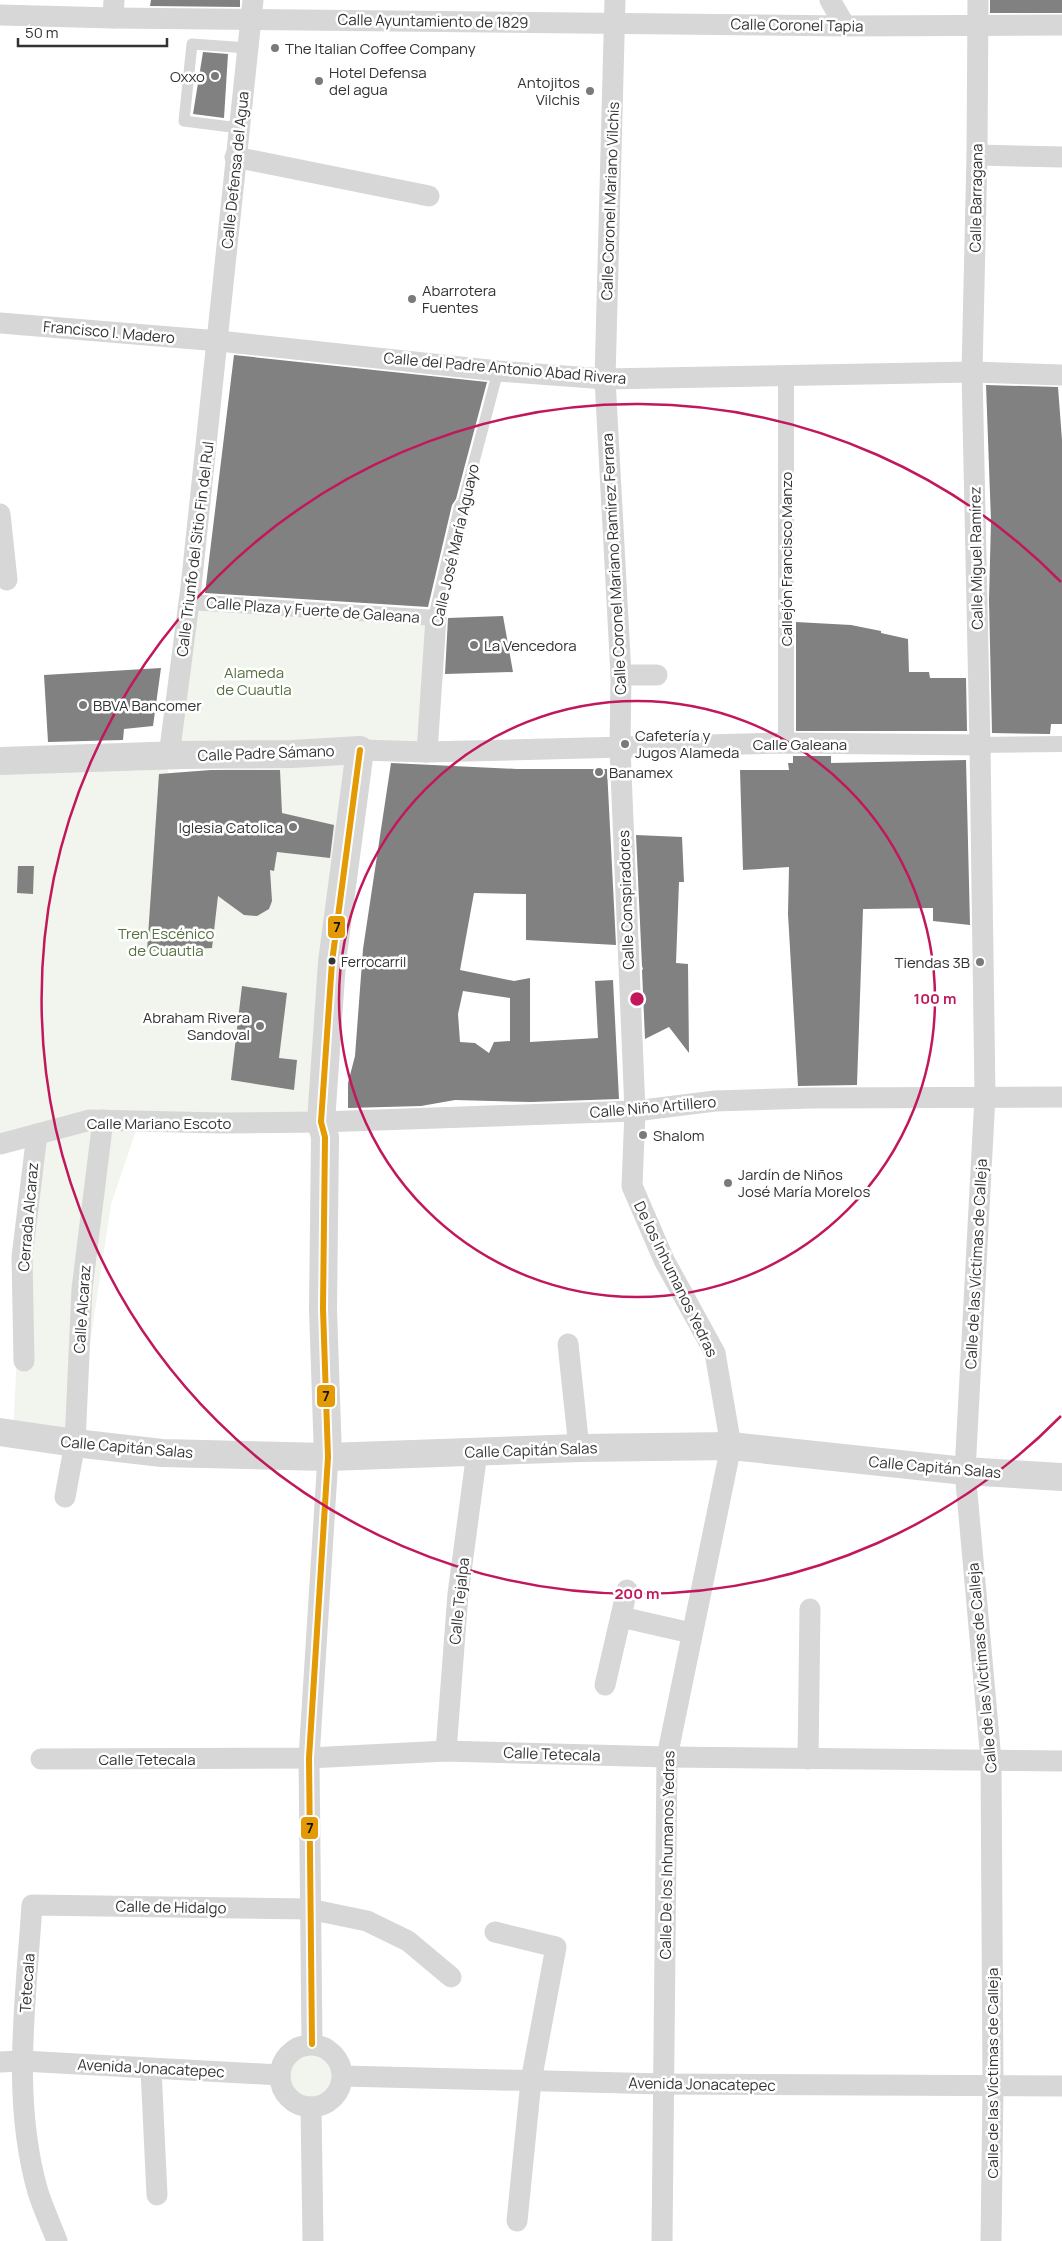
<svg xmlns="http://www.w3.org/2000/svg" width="1062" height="2241" font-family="Manrope,sans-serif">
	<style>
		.green { fill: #f1f5ed; fill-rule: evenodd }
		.building { fill: #818181; fill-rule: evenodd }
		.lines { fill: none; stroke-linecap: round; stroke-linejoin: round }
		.service { stroke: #d7d7d7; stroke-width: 11 }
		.pedestrian { stroke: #d7d7d7; stroke-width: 16 }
		.minor { stroke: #d7d7d7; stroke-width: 21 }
		.tertiary { stroke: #d7d7d7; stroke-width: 28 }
		.bus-1-casing { stroke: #fff; stroke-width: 10 }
		.bus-1 { stroke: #e39a05; stroke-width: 6 }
		.ring { fill: none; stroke: #c2185b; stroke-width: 2.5 }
		.poi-dot { fill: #7a7a7a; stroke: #fff; stroke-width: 2 }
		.bus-dot { fill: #333; stroke: #fff; stroke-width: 2 }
		.labels { text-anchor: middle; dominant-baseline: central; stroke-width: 5; stroke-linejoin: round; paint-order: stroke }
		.bus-label { font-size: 14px; fill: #333; stroke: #fff; text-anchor: start }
		.street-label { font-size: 15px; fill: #333; stroke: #fff }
		.poi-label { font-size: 15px; fill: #333; stroke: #fff; text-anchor: start }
		.park-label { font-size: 15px; fill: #56703f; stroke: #fff }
		.centre { fill: #c2185b; stroke: #fff; stroke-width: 2.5 }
		.ring-label { font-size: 15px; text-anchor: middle; font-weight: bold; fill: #c2185b; stroke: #fff; stroke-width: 5; stroke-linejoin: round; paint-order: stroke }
		.line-badge { stroke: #fff; stroke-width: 2 }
		.pale-badge-label { font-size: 14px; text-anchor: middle; font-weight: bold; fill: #111 }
	</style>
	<rect width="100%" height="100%" fill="#fff"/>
	<g class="green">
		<path d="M189 602 436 618 427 752 360 750 321 1122H139L111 1204 75 1443 13 1434 22 1257 37 1134 0 1144V772L163 756ZM169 756 244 768 168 773Z"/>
		<circle cx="311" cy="2076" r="31"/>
	</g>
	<g class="building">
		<polygon points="151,0 240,0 240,7 150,6"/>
		<rect x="990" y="0" width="72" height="13"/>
		<polygon points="203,52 228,54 224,118 193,114"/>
		<polygon points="234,355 487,382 456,499 452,505 428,607 205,593"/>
		<polygon points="986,385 1058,387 1062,440 1062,724 1051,724 1050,734 992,733 989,600 991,521"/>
		<polygon points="503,616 513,672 445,674 448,618"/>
		<polygon points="796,622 851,625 881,631 881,633 908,639 909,672 929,672 930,678 966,678 967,731 796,731"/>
		<polygon points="161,668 153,726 124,729 123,740 48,742 44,675"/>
		<polygon points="793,756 831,756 831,763 966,760 970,925 933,921 933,908 863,909 857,1085 798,1086 788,914 789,867 743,870 740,770 789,770 788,763 793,763"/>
		<path d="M391 763 517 769H607L616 945 526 940V894L474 893 460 970 514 981 530 978V1042L598 1038 595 981 613 980 619 1099 531 1102 455 1100 421 1106 348 1108V1083L355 1056 363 949ZM463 991 510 998V1041L494 1042 489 1053 475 1043 460 1042 458 1014Z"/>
		<polygon points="211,770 280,770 282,813 334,825 330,858 277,852 274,871 270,870 272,901 269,909 257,916 244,915 218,896 212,948 147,951 159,774"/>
		<polygon points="636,835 682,837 684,882 679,882 676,963 688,964 689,1053 669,1027 645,1039 642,970 643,969 642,966"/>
		<polygon points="18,866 34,866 33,894 17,893"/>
		<polygon points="242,986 287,993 279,1058 297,1060 294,1090 231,1080"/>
	</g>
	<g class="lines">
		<g class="service">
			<polyline points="239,128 184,121 192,44 248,48"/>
			<polyline points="462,507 498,371"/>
		</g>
		<g class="pedestrian">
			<polyline points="786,374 786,743"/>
			<polyline points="189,602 436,618 462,507"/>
			<polyline points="980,745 1062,744"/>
		</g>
		<g class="minor">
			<polyline points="615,0 605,379 621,675 620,748 635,1111 632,1186 664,1260 715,1353 731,1446 667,1757 662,2241"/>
			<polyline points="830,0 845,26"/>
			<polyline points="978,0 977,155 972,372 980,745 985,1096 965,1471 991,1760 993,2087 991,2241"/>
			<polyline points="0,15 113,18 845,26 1062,25"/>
			<polyline points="113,18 114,0"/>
			<polyline points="977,155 1062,157"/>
			<polyline points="235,157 429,196"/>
			<polyline points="0,323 219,341 498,371 605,379 972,372 1062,375"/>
			<polyline points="0,514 7,580"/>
			<polyline points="621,675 657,675"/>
			<polyline points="360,750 427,752 786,743 980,745"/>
			<polyline points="427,752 436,618"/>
			<polyline points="169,756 191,587 253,0"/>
			<polyline points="0,1144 90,1120 220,1123 321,1122 635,1111 715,1101 811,1098 1062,1097"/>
			<polyline points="568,1344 579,1448"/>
			<polyline points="24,1361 22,1257 37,1134"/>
			<polyline points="65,1497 75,1443 82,1289 103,1120"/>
			<polyline points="621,1617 691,1633"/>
			<polyline points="605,1685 627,1590"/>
			<polyline points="446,1751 458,1594 477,1452"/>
			<polyline points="41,1759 309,1758 446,1751 667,1757 1062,1761"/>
			<polyline points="808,1759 810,1609"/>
			<polyline points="495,1932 556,1947 531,2081 517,2221"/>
			<polyline points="312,2044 309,1758 328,1457"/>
			<circle cx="311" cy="2076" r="31"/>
			<polyline points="0,2062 22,2061 280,2075"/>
			<polyline points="151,2069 157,2195"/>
			<polyline points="343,2076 664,2084 1062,2086"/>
			<polyline points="311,2107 313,2241"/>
			<path d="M57 2241C51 2225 43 2208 38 2192 11 2099 26 1999 32 1905L309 1909 367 1921 408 1941 451 1977"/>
		</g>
		<g class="tertiary">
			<polyline points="0,761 182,755 292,754 360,750 332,962 321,1122 325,1137 323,1309 328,1457"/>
			<polyline points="0,1432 75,1443 162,1453 328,1457 579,1448 731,1446 965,1471 1062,1477"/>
		</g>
		<defs>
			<polyline id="bus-1" points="312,2044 309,1758 328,1457 323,1309 325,1137 321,1122 332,962 360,750"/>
		</defs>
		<use href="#bus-1" class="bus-1-casing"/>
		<use href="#bus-1" class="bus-1"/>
	</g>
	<g class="ring">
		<circle cx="637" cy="999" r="298"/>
		<path d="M1061 1416A595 595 0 1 1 1061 582"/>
	</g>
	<g class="poi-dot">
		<circle cx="275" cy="48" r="5"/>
		<circle cx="215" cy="76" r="5"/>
		<circle cx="319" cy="81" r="5"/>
		<circle cx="590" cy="91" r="5"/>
		<circle cx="412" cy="299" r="5"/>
		<circle cx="474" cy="645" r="5"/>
		<circle cx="83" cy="705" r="5"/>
		<circle cx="625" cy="744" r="5"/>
		<circle cx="599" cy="772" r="5"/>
		<circle cx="293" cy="827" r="5"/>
		<circle cx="980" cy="962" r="5"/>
		<circle cx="260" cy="1026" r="5"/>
		<circle cx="643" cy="1135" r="5"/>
		<circle cx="728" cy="1183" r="5"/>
	</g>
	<circle class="bus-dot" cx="332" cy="961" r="4.5"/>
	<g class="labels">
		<g class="bus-label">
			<text x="341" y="961">Ferrocarril</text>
		</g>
		<g class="street-label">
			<text transform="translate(433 21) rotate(1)">Calle Ayuntamiento de 1829</text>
			<text transform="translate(797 25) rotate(1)">Calle Coronel Tapia</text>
			<text transform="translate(235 170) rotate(-84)">Calle Defensa del Agua</text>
			<text transform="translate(976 198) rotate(-89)">Calle Barragana</text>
			<text transform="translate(610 201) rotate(-88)">Calle Coronel Mariano Vilchis</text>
			<text transform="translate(109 332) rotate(5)">Francisco I. Madero</text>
			<text transform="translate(505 368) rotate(5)">Calle del Padre Antonio Abad Rivera</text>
			<text transform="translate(455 545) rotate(-77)">Calle José María Aguayo</text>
			<text transform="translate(195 549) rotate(-83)">Calle Triunfo del Sitio Fin del Rul</text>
			<text transform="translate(976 558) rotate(-91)">Calle Miguel Ramírez</text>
			<text transform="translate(786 559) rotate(-90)">Callejón Francisco Manzo</text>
			<text transform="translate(614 564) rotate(-93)">Calle Coronel Mariano Ramírez Ferrara</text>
			<text transform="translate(313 610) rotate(4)">Calle Plaza y Fuerte de Galeana</text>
			<text x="800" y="744">Calle Galeana</text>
			<text transform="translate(266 753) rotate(-2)">Calle Padre Sámano</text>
			<text transform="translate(626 900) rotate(-92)">Calle Conspiradores</text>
			<text transform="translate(653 1107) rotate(-5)">Calle Niño Artillero</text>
			<text x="159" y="1123">Calle Mariano Escoto</text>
			<text transform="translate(28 1217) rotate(-85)">Cerrada Alcaraz</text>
			<text transform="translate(976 1264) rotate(-87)">Calle de las Víctimas de Calleja</text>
			<text transform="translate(676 1279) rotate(64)">De los Inhumanos Yedras</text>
			<text transform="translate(82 1309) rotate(-86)">Calle Alcaraz</text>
			<text transform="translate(127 1447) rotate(5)">Calle Capitán Salas</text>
			<text transform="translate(531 1450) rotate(-2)">Calle Capitán Salas</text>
			<text transform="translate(935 1467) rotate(5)">Calle Capitán Salas</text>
			<text transform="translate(459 1601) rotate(-84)">Calle Tejalpa</text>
			<text transform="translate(982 1668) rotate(-95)">Calle de las Víctimas de Calleja</text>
			<text transform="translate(552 1754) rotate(2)">Calle Tetecala</text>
			<text x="147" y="1759">Calle Tetecala</text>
			<text transform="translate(667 1855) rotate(-89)">Calle De los Inhumanos Yedras</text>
			<text transform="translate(171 1907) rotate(1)">Calle de Hidalgo</text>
			<text transform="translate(27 1983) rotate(-86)">Tetecala</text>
			<text transform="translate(151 2068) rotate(3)">Avenida Jonacatepec</text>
			<text transform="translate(992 2073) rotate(-90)">Calle de las Víctimas de Calleja</text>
			<text transform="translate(702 2084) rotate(1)">Avenida Jonacatepec</text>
		</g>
		<g class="poi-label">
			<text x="285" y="48">The Italian Coffee Company</text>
			<text x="329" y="72">Hotel Defensa<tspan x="329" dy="17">del agua</tspan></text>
			<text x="205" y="76" text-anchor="end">Oxxo</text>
			<text x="580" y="82" text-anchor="end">Antojitos<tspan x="580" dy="17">Vilchis</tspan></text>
			<text x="422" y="290">Abarrotera<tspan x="422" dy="17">Fuentes</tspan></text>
			<text x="484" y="645">La Vencedora</text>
			<text x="93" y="705">BBVA Bancomer</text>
			<text x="635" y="735">Cafetería y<tspan x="635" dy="17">Jugos Alameda</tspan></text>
			<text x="609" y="772">Banamex</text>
			<text x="283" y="827" text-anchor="end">Iglesia Catolica</text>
			<text x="970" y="962" text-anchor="end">Tiendas 3B</text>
			<text x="250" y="1017" text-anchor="end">Abraham Rivera<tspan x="250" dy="17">Sandoval</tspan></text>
			<text x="653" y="1135">Shalom</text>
			<text x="738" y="1174">Jardín de Niños<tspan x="738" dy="17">José María Morelos</tspan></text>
		</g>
		<g class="park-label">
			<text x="254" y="672">Alameda<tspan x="254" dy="17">de Cuautla</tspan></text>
			<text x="166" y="933">Tren Escénico<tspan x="166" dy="17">de Cuautla</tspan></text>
		</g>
	</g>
	<circle cx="637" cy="999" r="8" class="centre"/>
	<g class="ring-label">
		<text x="935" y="1004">100 m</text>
		<text x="637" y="1599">200 m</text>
	</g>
	<g class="line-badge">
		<rect x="327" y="915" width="19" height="24" rx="5" fill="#e39a05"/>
		<rect x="316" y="1384" width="20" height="24" rx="5" fill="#e39a05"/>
		<rect x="300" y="1816" width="19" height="24" rx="5" fill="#e39a05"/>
	</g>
	<g class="pale-badge-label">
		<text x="337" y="932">7</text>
		<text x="326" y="1401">7</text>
		<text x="310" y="1833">7</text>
	</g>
	<path d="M18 38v8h149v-8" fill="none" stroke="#333333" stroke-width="2.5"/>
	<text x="25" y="38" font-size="15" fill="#333333" stroke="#ffffff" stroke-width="4" paint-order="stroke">50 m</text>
</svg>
